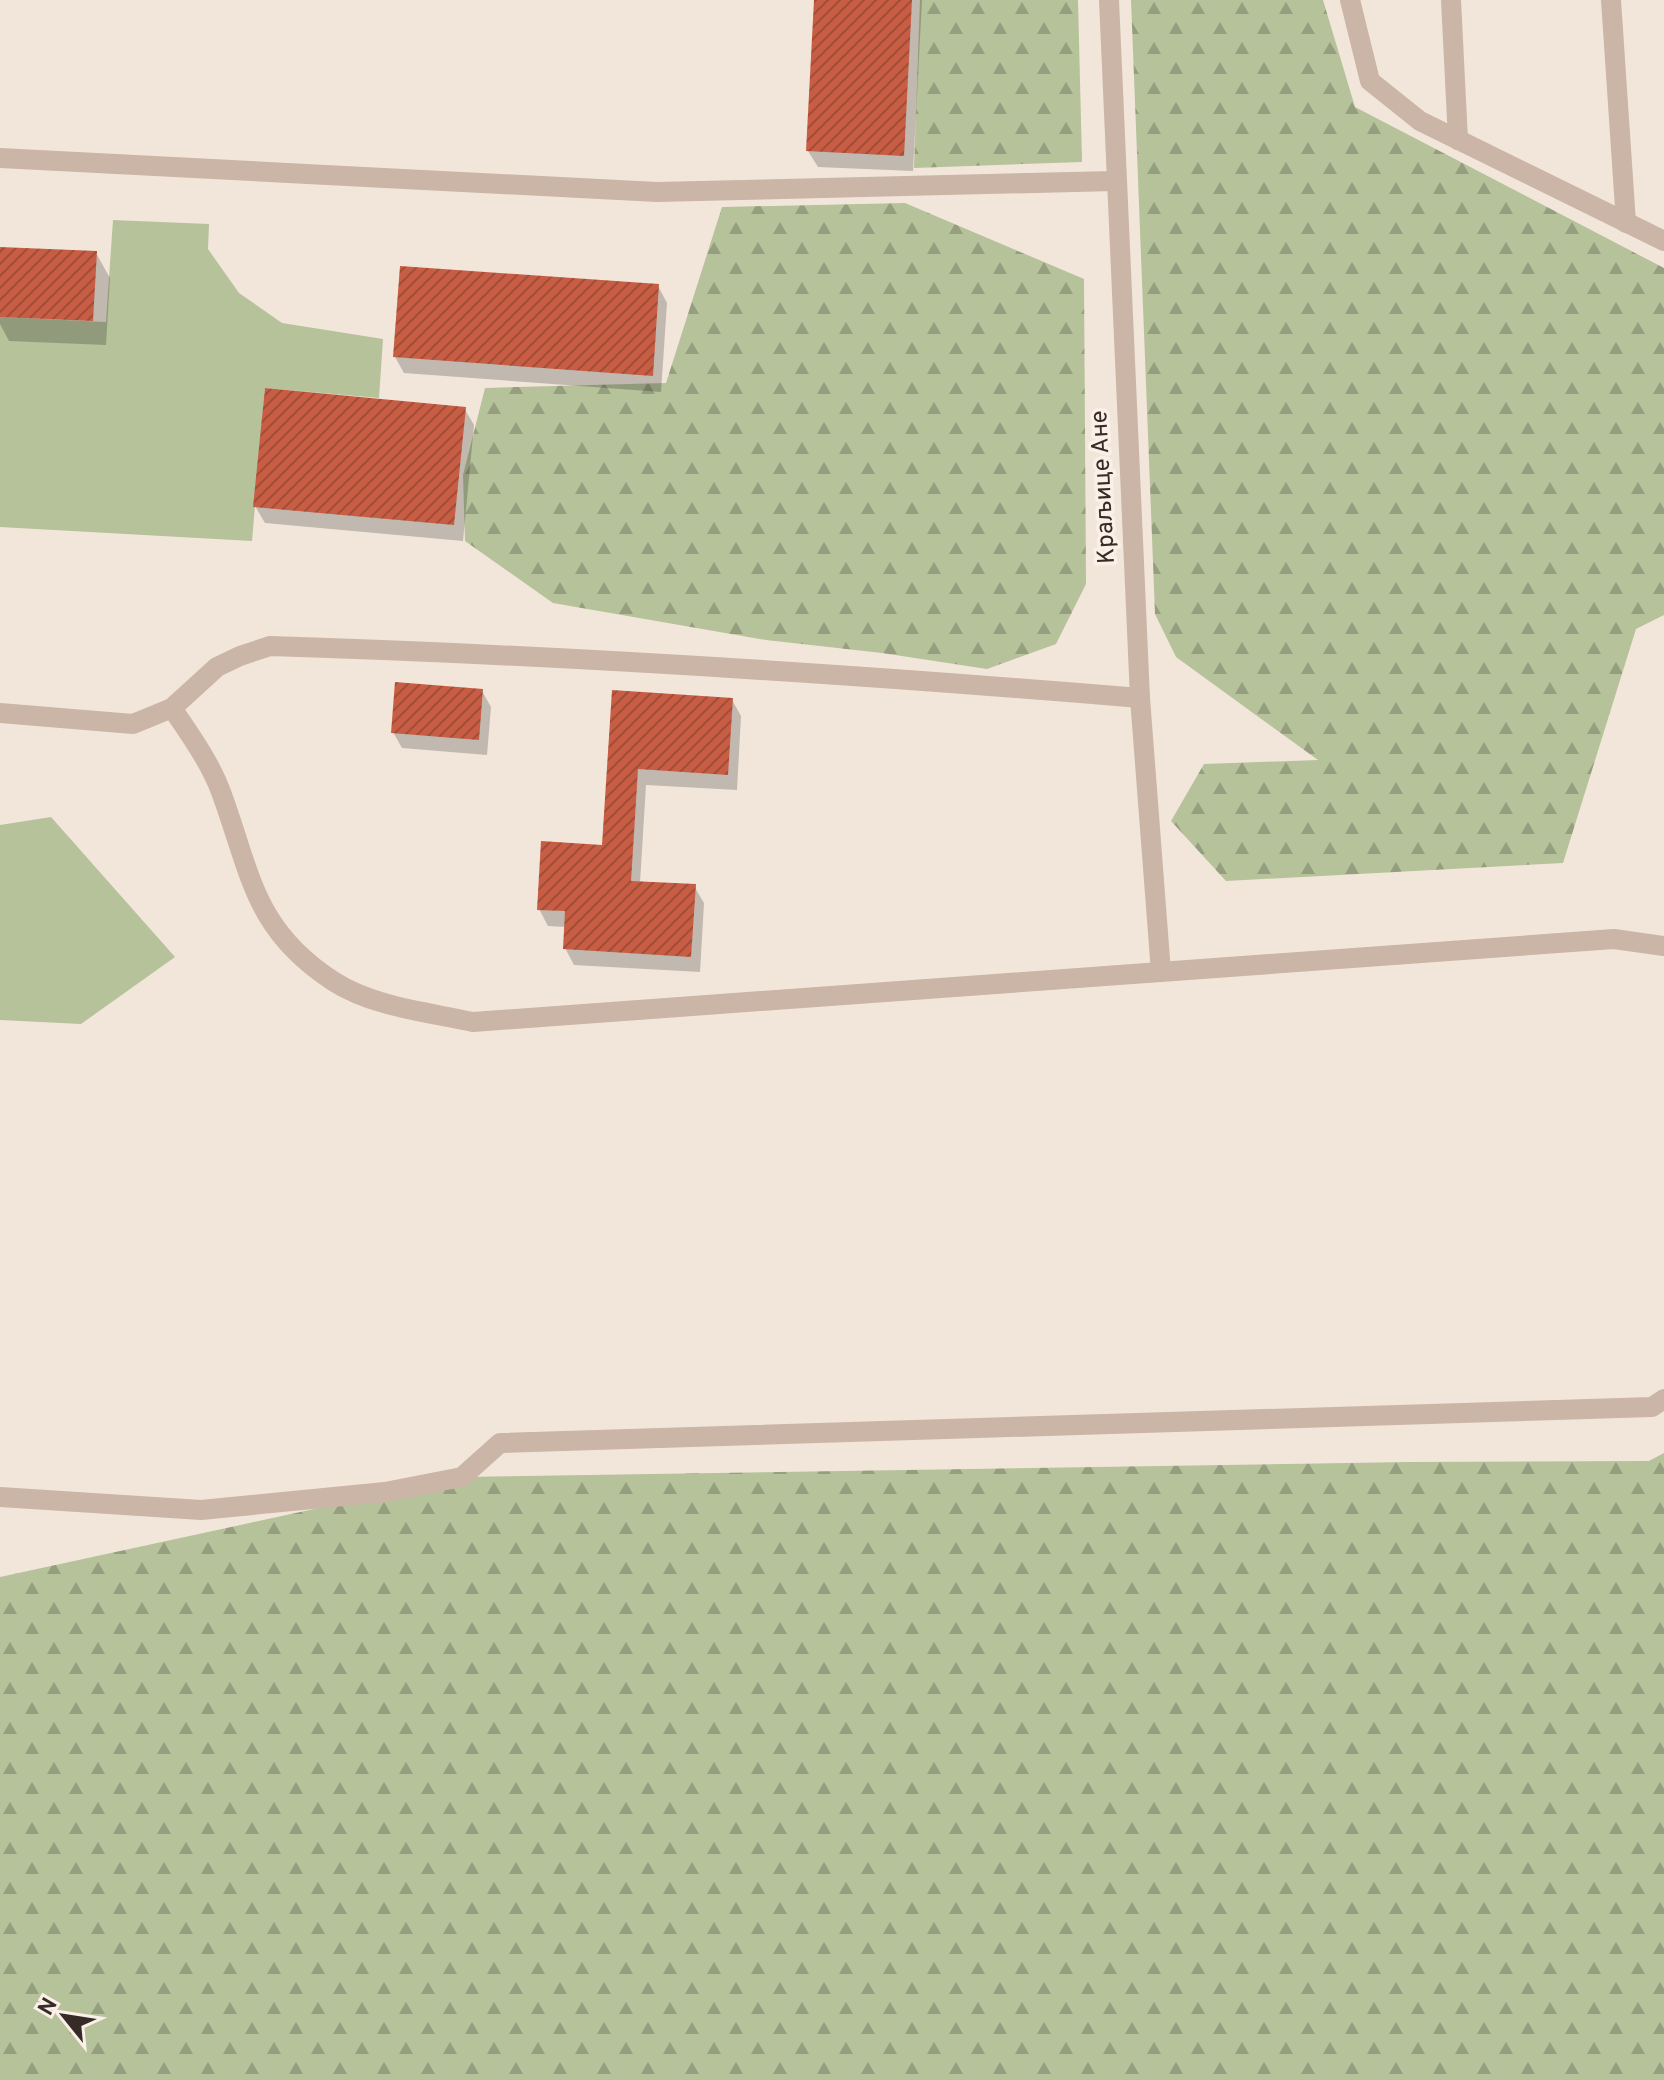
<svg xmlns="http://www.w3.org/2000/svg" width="1664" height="2080" font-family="Overpass,sans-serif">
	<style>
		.green { fill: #b6c29a }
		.forest { fill: url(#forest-firs) }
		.shadow { fill: #0003 }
		.building { fill: url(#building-hatch) }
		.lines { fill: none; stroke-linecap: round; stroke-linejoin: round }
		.lane { stroke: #cbb5a6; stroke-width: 20 }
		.labels { text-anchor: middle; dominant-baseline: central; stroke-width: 7; stroke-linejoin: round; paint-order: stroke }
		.street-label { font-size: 24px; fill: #372b27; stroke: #faf0e7 }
	</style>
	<defs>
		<pattern id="forest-firs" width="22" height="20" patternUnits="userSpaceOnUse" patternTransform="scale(2)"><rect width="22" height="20" fill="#b6c29a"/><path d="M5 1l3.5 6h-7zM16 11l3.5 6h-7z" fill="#959e7e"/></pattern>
		<pattern id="building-hatch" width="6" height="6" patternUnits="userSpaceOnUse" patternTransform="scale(2)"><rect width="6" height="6" fill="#c85d43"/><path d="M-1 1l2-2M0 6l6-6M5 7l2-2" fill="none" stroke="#a34d38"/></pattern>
	</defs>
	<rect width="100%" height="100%" fill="#f2e6db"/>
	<g class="green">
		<polygon points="113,220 209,224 208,249 239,293 282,323 383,339 379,398 265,388 252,541 0,527 0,317 106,322"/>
		<polygon points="51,817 175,957 81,1024 0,1020 0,825"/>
	</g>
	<g class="forest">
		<polygon points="920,0 1078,0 1082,162 914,168"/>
		<polygon points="1131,0 1323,0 1355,107 1664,268 1664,615 1636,629 1563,863 1226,881 1171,821 1204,764 1318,760 1176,657 1155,614"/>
		<polygon points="905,203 1084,279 1086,584 1056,644 987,669 882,653 766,640 553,603 465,541 463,475 485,388 666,383 722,207"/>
		<polygon points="1664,1453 1664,2080 0,2080 0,1577 462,1477 1409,1462 1649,1461"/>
	</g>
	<g class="shadow">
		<polygon points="816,0 922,0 913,171 818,167 808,151"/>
		<polygon points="0,249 96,253 110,278 106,345 9,341 0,324"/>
		<polygon points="658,286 667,303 661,392 404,373 395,357"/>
		<polygon points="464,408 474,425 463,541 265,523 255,506"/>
		<polygon points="482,691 491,707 487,755 402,748 393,732"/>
		<polygon points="614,692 732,700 741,716 737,790 646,785 640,883 694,886 704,903 700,972 574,965 565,948 566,927 548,926 539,909 604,847"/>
	</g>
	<g class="building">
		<polygon points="814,0 912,0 904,156 806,151"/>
		<polygon points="0,247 97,251 93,321 0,317"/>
		<polygon points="400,266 659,284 653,376 393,357"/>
		<polygon points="265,388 466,407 454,525 253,507"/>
		<polygon points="395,682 483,689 479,740 391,733"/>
		<polygon points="612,690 733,698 728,775 638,769 631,881 696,884 691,957 563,949 565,911 537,910 541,841 602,845"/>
	</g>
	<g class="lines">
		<g class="lane">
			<polyline points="1109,0 1140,698 1161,972"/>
			<polyline points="1350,0 1370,81 1420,121 1664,241"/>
			<polyline points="1451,0 1458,140"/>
			<polyline points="1611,0 1626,223"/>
			<polyline points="0,158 657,192 1115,181"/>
			<path d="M172 708C190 735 210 762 221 792 251 873 253 929 333 981 373 1007 427 1012 473 1022L1614 939 1664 946"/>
			<path d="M0 713 133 724 172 708 217 667 240 656 270 646C561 655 851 674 1140 698"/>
			<polyline points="0,1497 201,1510 385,1492 462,1477 500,1443 1652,1407 1664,1399"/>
		</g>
	</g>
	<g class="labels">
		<g class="street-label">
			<text transform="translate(1104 487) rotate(-93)">Краљице Ане</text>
		</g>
	</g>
	<g transform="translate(64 2016) rotate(300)" stroke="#faf0e7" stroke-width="6" paint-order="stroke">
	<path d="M0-6L14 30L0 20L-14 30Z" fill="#372b27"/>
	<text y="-12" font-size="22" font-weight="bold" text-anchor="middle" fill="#372b27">N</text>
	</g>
</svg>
